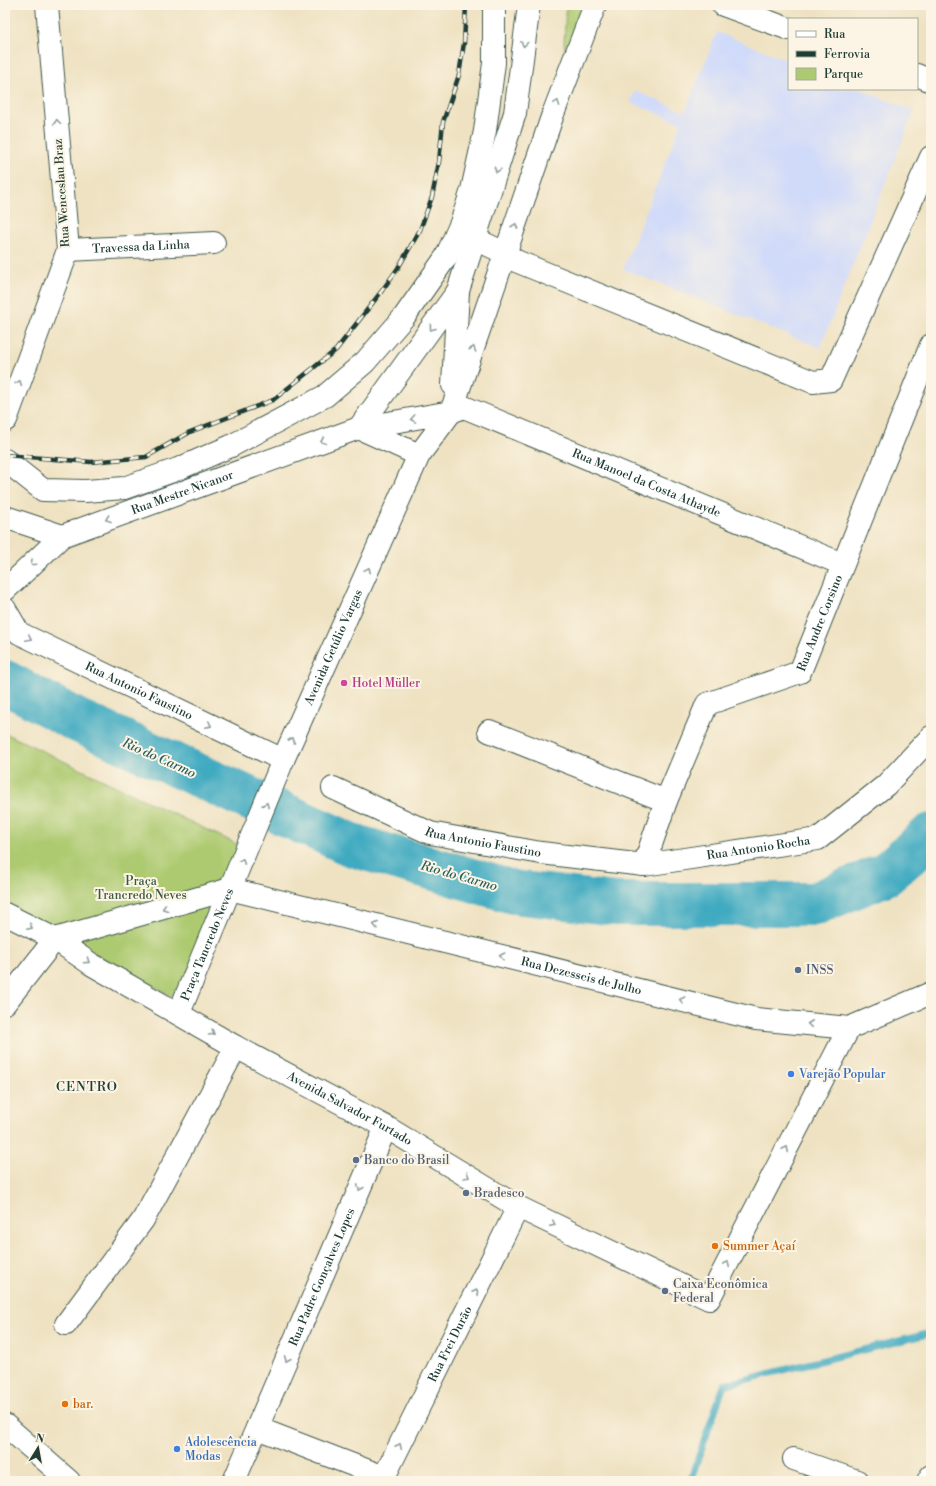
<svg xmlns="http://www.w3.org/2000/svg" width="936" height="1486" font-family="'Libre Bodoni',serif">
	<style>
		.built { fill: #d0daf9 }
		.green { fill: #adca71; stroke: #668452 }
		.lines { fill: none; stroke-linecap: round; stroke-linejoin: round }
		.stream { stroke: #41aac1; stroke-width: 7 }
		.river { stroke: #41aac1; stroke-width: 44 }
		.minor-casing { stroke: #3e5649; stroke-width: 24 }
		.minor { stroke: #fff; stroke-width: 22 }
		.rail-casing { stroke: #1f3d34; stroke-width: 4.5 }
		.rail { stroke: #fcf5e5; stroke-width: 3; stroke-dasharray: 9; stroke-linecap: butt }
		.oneway { stroke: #8f9e9a }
		.hotel-dot { fill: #d1479c; stroke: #fcf5e5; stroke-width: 1.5 }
		.service-dot { fill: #5c6f8a; stroke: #fcf5e5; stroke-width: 1.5 }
		.shop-dot { fill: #3f7fe0; stroke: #fcf5e5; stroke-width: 1.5 }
		.food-dot { fill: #e8710a; stroke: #fcf5e5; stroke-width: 1.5 }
		.labels { text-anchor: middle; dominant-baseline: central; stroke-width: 4; stroke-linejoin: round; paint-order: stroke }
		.street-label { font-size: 12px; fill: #1f3d34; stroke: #fcf5e5 }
		.hotel-label { font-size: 12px; fill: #b23c85; stroke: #fcf5e5; text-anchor: start }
		.park-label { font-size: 12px; fill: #3b5940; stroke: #fcf5e5 }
		.service-label { font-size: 12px; fill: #4e5e75; stroke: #fcf5e5; text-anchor: start }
		.shop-label { font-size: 12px; fill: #366cbe; stroke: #fcf5e5; text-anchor: start }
		.food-label { font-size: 12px; fill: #c56008; stroke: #fcf5e5; text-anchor: start }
		.water-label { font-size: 13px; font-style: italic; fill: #295e5e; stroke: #fcf5e5 }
		.neighbourhood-label { font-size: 13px; letter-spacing: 1px; fill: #1f3d34; stroke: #fcf5e5 }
	</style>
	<rect width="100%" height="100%" fill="#fcf5e5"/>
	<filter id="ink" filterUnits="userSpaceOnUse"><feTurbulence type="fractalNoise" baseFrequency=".025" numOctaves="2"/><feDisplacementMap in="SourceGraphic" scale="8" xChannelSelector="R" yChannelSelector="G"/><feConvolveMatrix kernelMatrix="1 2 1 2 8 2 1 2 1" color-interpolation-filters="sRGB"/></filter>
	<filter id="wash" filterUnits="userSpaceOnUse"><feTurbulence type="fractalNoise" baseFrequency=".012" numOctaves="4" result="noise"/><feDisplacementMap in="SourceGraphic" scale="16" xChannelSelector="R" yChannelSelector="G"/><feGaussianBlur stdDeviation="0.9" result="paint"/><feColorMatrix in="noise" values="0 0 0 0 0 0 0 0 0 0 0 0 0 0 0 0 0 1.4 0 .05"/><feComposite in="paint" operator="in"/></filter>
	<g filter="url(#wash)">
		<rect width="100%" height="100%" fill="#efe2c2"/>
		<polygon class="built" points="717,32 789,61 789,89 859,89 914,111 820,348 623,269 681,123 630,102 635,91 685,112"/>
		<g class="green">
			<polygon points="566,5 603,5 567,71 564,42"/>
			<polygon points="5,733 247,849 181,1001 5,904"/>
		</g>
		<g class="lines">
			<polyline class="stream" points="690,1481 724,1385 931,1333"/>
			<polyline class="river" points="5,682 76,720 352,845 513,892 616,904 814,904 886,874 931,835"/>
		</g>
	</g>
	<g filter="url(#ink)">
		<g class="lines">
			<defs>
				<g id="minor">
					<polyline points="723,5 789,29"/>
					<polyline points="917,75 931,81"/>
					<polyline points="475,239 505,253 516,261 813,382 831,380 931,157"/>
					<path id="s1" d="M68 250 214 243"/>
					<polyline points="453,385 458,291"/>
					<polyline points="6,420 68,250 47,5"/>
					<polyline points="359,428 458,291 515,113 529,5"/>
					<polyline points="359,428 419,455"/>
					<polyline points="5,460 43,490 86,491 124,488 178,469 231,446 325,396 365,362 404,317 446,257 461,223 472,190 485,131 494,63 494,5"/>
					<path id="s2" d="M5 517 62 536 359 428 451 412 464 407 842 564"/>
					<polyline points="5,590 62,536"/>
					<path id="s3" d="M5 609 19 633 283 760"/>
					<polyline points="489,731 666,801"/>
					<path id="s4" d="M333 788 430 833 541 853 644 865 818 839 886 785 931 737"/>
					<path id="s5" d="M644 865 666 801 707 704 800 672 931 345"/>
					<path id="s6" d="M5 914 55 939 91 964 236 1047 386 1127 518 1207 709 1299 849 1028"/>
					<path id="s7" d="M55 939 230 889 756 1019 849 1028 931 993"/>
					<polyline points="5,1003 55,939"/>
					<path id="s8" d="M179 1013 283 760 419 455 451 412 553 114 595 5"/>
					<polyline points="66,1324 143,1220 236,1047"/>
					<polyline points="5,1425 69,1481"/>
					<polyline points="257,1428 384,1477"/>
					<polyline points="794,1459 857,1481"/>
					<path id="s9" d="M234 1481 257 1428 386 1127"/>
					<path id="s10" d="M382 1481 518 1207"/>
					<polyline points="928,1481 931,1476"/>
				</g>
			</defs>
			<use href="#minor" class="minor-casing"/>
			<use href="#minor" class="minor"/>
			<defs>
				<polyline id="rail" points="5,455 91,462 146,457 190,432 273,400 336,350 381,292 398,268 420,230 432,197 439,162 443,122 459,75 464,43 466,5"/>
			</defs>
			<use href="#rail" class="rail-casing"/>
			<use href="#rail" class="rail"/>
		</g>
		<defs><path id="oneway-chevron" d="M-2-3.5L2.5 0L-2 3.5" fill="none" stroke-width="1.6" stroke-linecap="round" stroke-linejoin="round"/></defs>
		<g class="oneway">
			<use href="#oneway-chevron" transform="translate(524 44) rotate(97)"/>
			<use href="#oneway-chevron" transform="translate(557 103) rotate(-69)"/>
			<use href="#oneway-chevron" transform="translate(57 122) rotate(-95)"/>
			<use href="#oneway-chevron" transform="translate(497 170) rotate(108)"/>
			<use href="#oneway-chevron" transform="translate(515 226) rotate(-71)"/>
			<use href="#oneway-chevron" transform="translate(432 328) rotate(126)"/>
			<use href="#oneway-chevron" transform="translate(473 349) rotate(-71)"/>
			<use href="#oneway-chevron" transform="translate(19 383) rotate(-70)"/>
			<use href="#oneway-chevron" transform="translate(413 419) rotate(170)"/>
			<use href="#oneway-chevron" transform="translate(323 441) rotate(160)"/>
			<use href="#oneway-chevron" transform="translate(108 519) rotate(160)"/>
			<use href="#oneway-chevron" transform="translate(33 563) rotate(137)"/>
			<use href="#oneway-chevron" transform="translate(368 570) rotate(-66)"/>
			<use href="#oneway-chevron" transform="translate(29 638) rotate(26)"/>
			<use href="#oneway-chevron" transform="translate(209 725) rotate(26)"/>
			<use href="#oneway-chevron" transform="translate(292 740) rotate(-66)"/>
			<use href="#oneway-chevron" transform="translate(266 805) rotate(-67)"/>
			<use href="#oneway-chevron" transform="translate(242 861) rotate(-66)"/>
			<use href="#oneway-chevron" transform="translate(165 908) rotate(164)"/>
			<use href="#oneway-chevron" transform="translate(376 925) rotate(-166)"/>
			<use href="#oneway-chevron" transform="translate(30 927) rotate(27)"/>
			<use href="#oneway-chevron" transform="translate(502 956) rotate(-166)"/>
			<use href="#oneway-chevron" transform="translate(87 961) rotate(34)"/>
			<use href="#oneway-chevron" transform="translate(682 1000) rotate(-166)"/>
			<use href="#oneway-chevron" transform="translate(810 1024) rotate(-174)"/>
			<use href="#oneway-chevron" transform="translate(212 1033) rotate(31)"/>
			<use href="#oneway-chevron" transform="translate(786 1149) rotate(-63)"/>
			<use href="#oneway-chevron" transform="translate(467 1176) rotate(31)"/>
			<use href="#oneway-chevron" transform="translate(360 1188) rotate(113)"/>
			<use href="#oneway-chevron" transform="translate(553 1224) rotate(26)"/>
			<use href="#oneway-chevron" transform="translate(727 1264) rotate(-63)"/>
			<use href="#oneway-chevron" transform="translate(476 1292) rotate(-64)"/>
			<use href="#oneway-chevron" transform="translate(287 1359) rotate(113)"/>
			<use href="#oneway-chevron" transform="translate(399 1446) rotate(-64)"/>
		</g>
	</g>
	<circle class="hotel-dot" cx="344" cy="683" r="4"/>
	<g class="service-dot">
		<circle cx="798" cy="970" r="4"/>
		<circle cx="356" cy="1160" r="4"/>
		<circle cx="466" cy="1193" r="4"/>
		<circle cx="665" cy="1291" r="4"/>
	</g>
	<g class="shop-dot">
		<circle cx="791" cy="1074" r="4"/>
		<circle cx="177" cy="1449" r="4"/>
	</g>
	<g class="food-dot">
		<circle cx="715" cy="1246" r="4"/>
		<circle cx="65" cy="1404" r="4"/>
	</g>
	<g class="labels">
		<g class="street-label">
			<text transform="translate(62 193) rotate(-94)">Rua Wenceslau Braz</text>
			<text stroke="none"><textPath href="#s1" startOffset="73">Travessa da Linha</textPath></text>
			<text stroke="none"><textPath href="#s2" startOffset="681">Rua Manoel da Costa Athayde</textPath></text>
			<text stroke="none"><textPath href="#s2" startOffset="188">Rua Mestre Nicanor</textPath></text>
			<text stroke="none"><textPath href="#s5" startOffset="324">Rua Andre Corsino</textPath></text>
			<text stroke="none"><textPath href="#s8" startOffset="397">Avenida Getúlio Vargas</textPath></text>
			<text stroke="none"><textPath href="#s3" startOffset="161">Rua Antonio Faustino</textPath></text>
			<text stroke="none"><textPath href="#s4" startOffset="161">Rua Antonio Faustino</textPath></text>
			<text stroke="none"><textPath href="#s4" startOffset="439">Rua Antonio Rocha</textPath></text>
			<text stroke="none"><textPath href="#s8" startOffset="74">Praça Tancredo Neves</textPath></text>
			<text stroke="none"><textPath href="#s7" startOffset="544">Rua Dezesseis de Julho</textPath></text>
			<text stroke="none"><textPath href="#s6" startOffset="396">Avenida Salvador Furtado</textPath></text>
			<text stroke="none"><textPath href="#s9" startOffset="222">Rua Padre Gonçalves Lopes</textPath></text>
			<text stroke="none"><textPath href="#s10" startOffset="153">Rua Frei Durão</textPath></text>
		</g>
		<g class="hotel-label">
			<text x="352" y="683">Hotel Müller</text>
		</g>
		<g class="park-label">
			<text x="141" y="881">Praça<tspan x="141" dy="14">Trancredo Neves</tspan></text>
		</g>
		<g class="service-label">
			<text x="806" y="970">INSS</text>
			<text x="364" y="1160">Banco do Brasil</text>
			<text x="474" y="1193">Bradesco</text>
			<text x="673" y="1284">Caixa Econômica<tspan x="673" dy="14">Federal</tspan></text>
		</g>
		<g class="shop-label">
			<text x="799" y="1074">Varejão Popular</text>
			<text x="185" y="1442">Adolescência<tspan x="185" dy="14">Modas</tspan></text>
		</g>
		<g class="food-label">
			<text x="723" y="1246">Summer Açaí</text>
			<text x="73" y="1404">bar.</text>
		</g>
		<g class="water-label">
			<text transform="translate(159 758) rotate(24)">Rio do Carmo</text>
			<text transform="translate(459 876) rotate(16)">Rio do Carmo</text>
		</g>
		<g class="neighbourhood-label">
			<text x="87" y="1087">CENTRO</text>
		</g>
	</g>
	<rect width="936" height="1486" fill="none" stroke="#fcf5e5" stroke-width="20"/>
	<rect x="788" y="18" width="130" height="72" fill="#fcf5e5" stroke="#a4ab9e"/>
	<rect x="796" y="31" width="20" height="6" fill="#ffffff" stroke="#a4ab9e"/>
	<text x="824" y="38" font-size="12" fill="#1f3d34">Rua</text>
	<rect x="796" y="51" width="20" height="6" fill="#1f3d34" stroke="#a4ab9e"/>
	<text x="824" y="58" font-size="12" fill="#1f3d34">Ferrovia</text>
	<rect x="796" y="68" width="20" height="12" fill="#adca71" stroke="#a4ab9e"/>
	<text x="824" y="78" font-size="12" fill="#1f3d34">Parque</text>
	<g transform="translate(38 1448) rotate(11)" stroke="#fcf5e5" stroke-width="3" paint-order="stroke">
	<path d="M0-3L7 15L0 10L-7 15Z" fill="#1f3d34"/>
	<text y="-6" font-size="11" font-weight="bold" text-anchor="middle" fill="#1f3d34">N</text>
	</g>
</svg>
